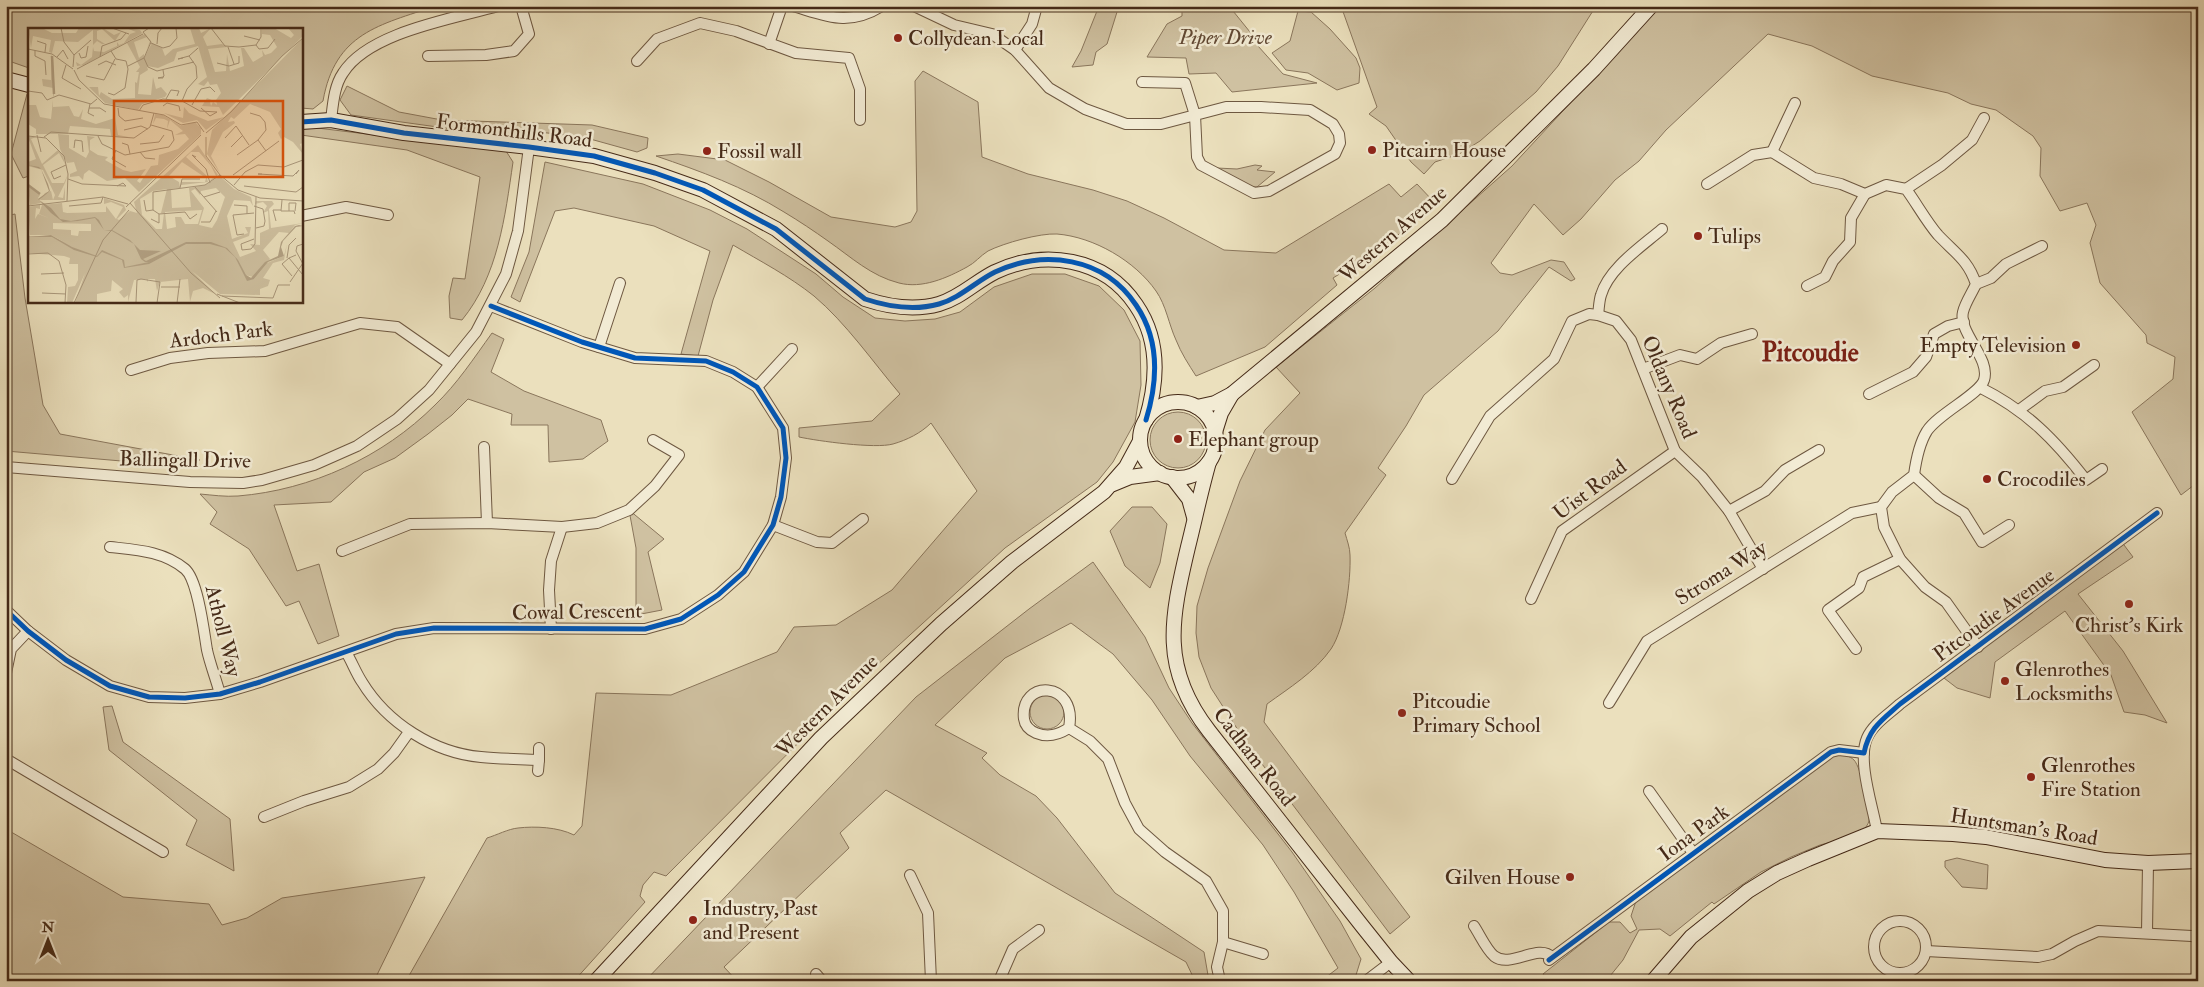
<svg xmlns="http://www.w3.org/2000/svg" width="2204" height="987" font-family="'IM FELL Double Pica',serif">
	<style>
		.green { fill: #cfc1a1; stroke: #8a765c }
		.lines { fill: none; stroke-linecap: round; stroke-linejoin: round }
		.street-casing { stroke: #6e5841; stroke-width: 12 }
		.secondary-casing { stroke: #452a18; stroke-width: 16 }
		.street { stroke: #f2ebd4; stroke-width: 10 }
		.secondary { stroke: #f2ebd4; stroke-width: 14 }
		.cycleway-casing { stroke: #f2ebd4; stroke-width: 8 }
		.cycleway { stroke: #0057b8; stroke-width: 5 }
		.poi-dot { fill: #8f2418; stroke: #f2ebd4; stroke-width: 2 }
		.labels { text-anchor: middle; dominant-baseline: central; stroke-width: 5; stroke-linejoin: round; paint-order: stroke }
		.park-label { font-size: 21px; font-style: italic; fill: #614833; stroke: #f2ebd4 }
		.poi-label { font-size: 21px; fill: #452a18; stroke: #f2ebd4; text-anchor: start }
		.street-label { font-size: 21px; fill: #452a18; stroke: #f2ebd4 }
		.district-label { font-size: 26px; font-weight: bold; fill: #7a1f14; stroke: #f2ebd4 }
		.inset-river { fill: none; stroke: #b3a285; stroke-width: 2.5 }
		.inset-road { fill: none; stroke: #a9977b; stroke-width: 1 }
		.view { fill: #d8540d; fill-opacity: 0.15; stroke: #d8540d; stroke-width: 2.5 }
		.inset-edge { fill: none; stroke: #452a18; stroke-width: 2.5 }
	</style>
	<rect width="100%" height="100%" fill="#ebe0bd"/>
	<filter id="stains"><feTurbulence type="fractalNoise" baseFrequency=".004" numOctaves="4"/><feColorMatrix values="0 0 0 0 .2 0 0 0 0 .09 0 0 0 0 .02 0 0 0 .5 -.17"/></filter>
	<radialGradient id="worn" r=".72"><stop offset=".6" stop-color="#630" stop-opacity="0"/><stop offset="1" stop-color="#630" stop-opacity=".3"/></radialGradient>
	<g class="green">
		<path d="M6 6H436C379 25 335 33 323 101L313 109 301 108V29H29V68L6 60Z"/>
		<polygon points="1099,6 1114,6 1117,12 1107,44 1096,52 1093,65 1072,67 1081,51"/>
		<polygon points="1182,6 1229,6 1250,32 1258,46 1283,74 1317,83 1232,92 1216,73 1189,74 1186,58 1147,57 1167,24 1182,16"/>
		<polygon points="1341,6 1596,6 1558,66 1536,92 1480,141 1459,154 1435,162 1424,174 1411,162 1386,126 1369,114 1377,107"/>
		<path d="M1660 6H2198V482L2181 495 2132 412 2173 379 2175 357 2147 343 2146 335 2100 283 2090 243 2096 225 2087 203 2060 211 2040 176 2041 148 2033 136 1996 110 1971 104 1948 93 1872 76 1812 46 1768 34 1666 130 1639 161 1615 180 1581 219 1563 235 1534 204 1491 263 1500 273 1512 275 1551 260 1564 262 1575 279 1571 281 1549 267 1498 331 1424 395 1406 426 1378 468 1386 475 1345 533C1347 540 1350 548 1350 555 1351 580 1345 628 1331 649 1315 672 1289 688 1267 704L1264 722 1410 917 1390 934 1247 744 1211 688 1199 657 1196 633 1197 606 1208 568 1240 481 1265 430 1300 393 1276 367 1375 288 1512 166Z"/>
		<polygon points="1298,11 1311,12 1330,29 1356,58 1360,68 1359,83 1337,90 1308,73 1286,70 1272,53 1290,41"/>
		<path d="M923 71 978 102 982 157 1028 174 1093 190 1127 201 1164 218 1224 250 1276 253 1389 184 1401 197 1417 184 1434 202 1387 245 1333 278 1337 285 1265 347 1196 376C1189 365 1181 353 1176 340 1169 325 1166 305 1156 291 1135 261 1094 237 1057 234 1040 233 1004 243 988 251 980 256 975 263 967 267 947 278 922 289 899 283 871 276 851 257 828 241 814 231 799 221 784 212 744 187 700 171 656 156L678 154 725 160 769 182 831 217 895 227 911 222 917 211 915 81Z"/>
		<polygon points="347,86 399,112 442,120 592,125 648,138 647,148 637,152 583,137 530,131 452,129 351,115 340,100"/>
		<polygon points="27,94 29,95 29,176 23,178 11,154"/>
		<path d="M301 126 506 151 513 162C505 217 498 276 462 320L450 318 449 296 453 278 465 279 480 177 407 150 301 135Z"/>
		<path d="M545 162 643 184 710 210 747 229 816 274 843 297 875 318 905 321 935 319 960 312 994 287 1032 274H1065L1099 286 1124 310 1140 341 1141 385 1135 422 1113 462 1097 482 1005 548 863 678 666 876 654 872 643 885 640 896 645 902 574 981H406L487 838C497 835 508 829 518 828 535 826 558 827 574 835L582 826 596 693 671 695 777 652 794 627 836 625 892 590 977 491 931 423C921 433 907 440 893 444 875 449 818 441 799 437V428L872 421 900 394C873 362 846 323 814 296 789 276 760 261 733 245L713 300 698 356 681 354 710 251 654 226 574 208 555 211 520 302 511 297 529 252Z"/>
		<polygon points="1255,165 1262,166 1257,170 1275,172 1257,187 1249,187 1217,168 1237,169"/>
		<polygon points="15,214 25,298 43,405 60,434 200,460 164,462 133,462 6,451 6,216"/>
		<path d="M492 333 504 339 491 372 524 391 601 420 608 441 583 459 549 462 548 425H511L512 414 468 399 452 415 428 434 395 458 364 472 331 502 274 505 297 571 319 564 339 636 318 644 299 601 286 606 249 549 210 524 217 512 200 494C212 495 225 497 238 496 311 490 383 457 435 405 457 384 474 358 492 333Z"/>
		<circle cx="1178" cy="440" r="28"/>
		<polygon points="1132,507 1152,507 1167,524 1160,563 1150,588 1125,566 1110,531"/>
		<polygon points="629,510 664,539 648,552 662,610 636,615 636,548"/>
		<polygon points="2121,541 2133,557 2078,594 2123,651 2167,723 2145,715 2124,712 2111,675 2065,611 1995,662 1990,698 1957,688 1940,675"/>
		<polygon points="1093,562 1145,637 1169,688 1192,723 1292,852 1340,921 1361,959 1356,975 1349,981 1321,981 1338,968 1294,892 1263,845 1190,756 1152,700 1113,654 1071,623 1005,658 935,725 987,753 982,758 1000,775 1036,796 1057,818 1115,893 1204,952 1209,981 1195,981 1186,962 886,790 840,833 849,848 724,967 737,981 645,981 916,697 1029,609"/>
		<circle cx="1047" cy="712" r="17"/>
		<polygon points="112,706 123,742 230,819 234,871 186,845 197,820 109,750 103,707"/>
		<path d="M1839 755C1845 755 1850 756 1854 760 1861 767 1870 811 1869 821 1868 825 1865 828 1863 831L1855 836 1820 845 1791 857 1761 872 1714 904 1712 902 1670 936 1660 929 1639 930 1623 960 1606 981H1548L1543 974 1609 922H1620L1630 933 1637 929 1631 916 1636 901 1831 757Z"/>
		<polygon points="6,829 123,897 209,904 222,925 247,918 282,898 425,877 374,981 6,981"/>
		<polygon points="1957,858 1988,865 1987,889 1962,887 1945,867 1945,861"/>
	</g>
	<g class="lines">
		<defs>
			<g id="street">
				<path d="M793 6C827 16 848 27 882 6"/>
				<polyline points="914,6 954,25 992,34 1015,50 1049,88 1085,109 1126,124 1161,124 1226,107 1261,107 1310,110 1333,124 1339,134 1340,143 1335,154 1269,191 1254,193 1201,165 1197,157 1195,115 1185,83 1142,82"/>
				<polyline points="769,44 782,6"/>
				<polyline points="1015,50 1032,24 1037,6"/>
				<polyline points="428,56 486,55 514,51 529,34 521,6"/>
				<polyline points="637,61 657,39 700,23 736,31 796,53 849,58 860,89 860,120"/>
				<path d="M331 120C333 104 334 86 343 73 369 32 453 19 498 6"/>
				<path d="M1772 152 1814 178 1841 184 1865 194 1886 185 1906 189C1917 204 1926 221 1938 235 1955 253 1968 260 1976 284 1972 293 1965 303 1963 312 1958 333 1991 358 1984 380 1980 394 1939 413 1927 431 1919 444 1916 460 1914 475L1892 492 1881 507 1884 527 1900 559 1925 587 1946 602 1978 647"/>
				<polyline points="1772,152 1795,103"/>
				<polyline points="1707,184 1753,155 1772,152"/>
				<polyline points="1906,189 1942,165 1972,140 1984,118"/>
				<polyline points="301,216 346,207 388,215"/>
				<polyline points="1976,284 1991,278 2006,264 2042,246"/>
				<polyline points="1807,286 1825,277 1833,261 1850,242 1851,218 1865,194"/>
				<path d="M1598 315C1599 308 1599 301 1601 295 1609 268 1641 247 1662 229"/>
				<polyline points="599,347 620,283"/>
				<polyline points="1643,369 1680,355 1697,359 1721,343 1752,334"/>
				<polyline points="131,370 170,358 208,353 265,351 360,323 397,327 450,364"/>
				<polyline points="757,387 792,349"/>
				<path d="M1981 388C2027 411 2055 440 2086 480L2102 469"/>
				<polyline points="1869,394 1913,372 1926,357 1934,334 1948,326 1964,322"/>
				<polyline points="2019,410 2045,391 2063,387 2094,365"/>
				<polyline points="484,447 487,523"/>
				<polyline points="6,467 190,482 243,483 262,480 314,465 357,446 397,419 429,390 476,332 506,274 518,231 529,147"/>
				<polyline points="1914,475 1939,498 1964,513 1982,542 2009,525"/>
				<polyline points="1452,479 1490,416 1554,359 1572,321 1589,314 1598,315 1616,321 1631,340 1675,451 1702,477 1729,511 1763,569"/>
				<polyline points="1729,511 1765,491 1785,470 1819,450"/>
				<polyline points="773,525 817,542 832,543 863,519"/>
				<path d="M110 547C137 550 163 551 185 569 198 580 204 632 207 650 210 664 216 679 220 694"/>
				<polyline points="342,551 410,524 487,523 562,527 597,523 629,510 655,486 679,455 653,440"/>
				<polyline points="1531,599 1562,531 1675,451"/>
				<polyline points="6,610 28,631 66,660 110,686 149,697 185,698 220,694 260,682 396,634 434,628 645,629 681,619 718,595 744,572 773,525 781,497 786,458 783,428 757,387 733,372 706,361 635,358 582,342 491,306"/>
				<polyline points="551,629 549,590 551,561 562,527"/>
				<polyline points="1856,649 1828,610 1859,588 1863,577 1900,559"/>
				<path d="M346 652C352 662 356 673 362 682 387 723 434 753 481 757 500 759 520 759 539 760V748"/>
				<polyline points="6,673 11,649 28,631"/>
				<polyline points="1609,703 1647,641 1852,513 1881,507"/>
				<path d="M1069 728C1078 680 1019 679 1024 719 1025 726 1029 730 1036 733 1048 738 1058 735 1069 728L1090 741 1108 759 1125 803 1139 829 1165 852 1206 881 1223 911V942L1217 967 1220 981"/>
				<polyline points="6,759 163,852"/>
				<polyline points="538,771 539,760"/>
				<polyline points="1649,791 1693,853"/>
				<polyline points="264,817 304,801 349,787 378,769 394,753 409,732"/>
				<path d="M1877 831C1873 807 1857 761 1867 738 1873 724 1889 714 1900 704L2157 513"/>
				<polyline points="910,875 928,913 931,981"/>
				<circle cx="1900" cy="947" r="26"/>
				<path d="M1474 926C1480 935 1486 949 1494 956 1510 969 1538 943 1552 957"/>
				<polyline points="2147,933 2148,863"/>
				<polyline points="1223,942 1263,954"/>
				<polyline points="1926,951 2038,957 2052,954 2075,941 2098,931 2192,936 2198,938"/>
				<polyline points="1549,960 1831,752 1839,750 1864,753"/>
				<polyline points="816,974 822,981"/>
				<polyline points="999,981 1013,949 1039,930"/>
				<polyline points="1366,981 1391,962"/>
			</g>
			<g id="secondary">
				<polyline points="6,79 29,85"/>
				<path d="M301 122 331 120 404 133 529 147 594 156 655 173 703 190 776 229 865 299C889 307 914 311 939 304 960 298 975 282 995 272 1044 249 1104 257 1136 305 1160 340 1158 381 1146 420"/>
				<circle cx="1178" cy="440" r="38"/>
				<polyline points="1197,407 1215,403 1232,394 1442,220 1594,69 1651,6"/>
				<polyline points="1215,432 1221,413 1232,394"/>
				<path d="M1209 462C1201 490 1195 519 1188 547 1171 619 1160 668 1209 731L1363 927 1391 962 1409 981"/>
				<polyline points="1172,477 1189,499 1194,517"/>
				<polyline points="1113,484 1130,477 1160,473"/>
				<polyline points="596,981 821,738 941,624 1012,562 1104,492 1126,467 1140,441"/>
				<polyline points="1653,981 1691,937 1748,891 1777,873 1808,859 1877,831 1953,834 1986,837 2105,860 2148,863 2198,861"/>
			</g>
		</defs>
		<use href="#street" class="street-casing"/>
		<use href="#secondary" class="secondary-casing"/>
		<use href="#street" class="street"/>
		<use href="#secondary" class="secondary"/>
		<defs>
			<g id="cycleway">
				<path d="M301 122 331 120 404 133 529 147 594 156 655 173 703 190 776 229 865 299C889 307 914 311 939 304 960 298 975 282 995 272 1044 249 1104 257 1136 305 1160 340 1158 381 1146 420"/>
				<polyline points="6,610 28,631 66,660 110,686 149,697 185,698 220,694 260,682 396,634 434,628 645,629 681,619 718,595 744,572 773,525 781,497 786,458 783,428 757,387 733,372 706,361 635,358 582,342 491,306"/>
				<path d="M1549 960 1831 752 1839 750 1864 753C1869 728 1882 720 1900 704L2157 513"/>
			</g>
		</defs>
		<use href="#cycleway" class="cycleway-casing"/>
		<use href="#cycleway" class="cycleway"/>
	</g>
	<g class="poi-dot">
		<circle cx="898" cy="38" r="5"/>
		<circle cx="1372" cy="150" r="5"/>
		<circle cx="707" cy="151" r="5"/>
		<circle cx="1698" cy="236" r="5"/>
		<circle cx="2076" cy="345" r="5"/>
		<circle cx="1178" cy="439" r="5"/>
		<circle cx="1987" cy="479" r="5"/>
		<circle cx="2129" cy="604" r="5"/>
		<circle cx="2005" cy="681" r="5"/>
		<circle cx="1402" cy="713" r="5"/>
		<circle cx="2031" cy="777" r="5"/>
		<circle cx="1570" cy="877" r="5"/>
		<circle cx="693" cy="920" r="5"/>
	</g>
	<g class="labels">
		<g class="park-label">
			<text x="1225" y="37">Piper Drive</text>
		</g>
		<g class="poi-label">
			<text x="908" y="38">Collydean Local</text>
			<text x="1382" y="150">Pitcairn House</text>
			<text x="717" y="151">Fossil wall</text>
			<text x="1708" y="236">Tulips</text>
			<text x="2066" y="345" text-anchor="end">Empty Television</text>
			<text x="1188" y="439">Elephant group</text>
			<text x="1997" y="479">Crocodiles</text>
			<text x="2129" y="625" text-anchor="middle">Christ's Kirk</text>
			<text x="2015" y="669">Glenrothes<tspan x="2015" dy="24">Locksmiths</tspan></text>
			<text x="1412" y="701">Pitcoudie<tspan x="1412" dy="24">Primary School</tspan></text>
			<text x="2041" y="765">Glenrothes<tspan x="2041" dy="24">Fire Station</tspan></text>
			<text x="1560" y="877" text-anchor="end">Gilven House</text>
			<text x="703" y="908">Industry, Past<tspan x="703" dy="24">and Present</tspan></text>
		</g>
		<g class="street-label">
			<text transform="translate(514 131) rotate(7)">Formonthills Road</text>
			<text transform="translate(1393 234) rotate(-41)">Western Avenue</text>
			<text transform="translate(221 335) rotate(-7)">Ardoch Park</text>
			<text transform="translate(1669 387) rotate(67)">Oldany Road</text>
			<text transform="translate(185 460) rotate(1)">Ballingall Drive</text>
			<text transform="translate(1590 490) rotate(-37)">Uist Road</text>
			<text transform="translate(1721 573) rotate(-32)">Stroma Way</text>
			<text transform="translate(577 612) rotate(-1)">Cowal Crescent</text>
			<text transform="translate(1994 615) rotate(-36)">Pitcoudie Avenue</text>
			<text transform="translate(223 631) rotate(76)">Atholl Way</text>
			<text transform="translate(827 706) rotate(-45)">Western Avenue</text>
			<text transform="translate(1254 757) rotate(52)">Cadham Road</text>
			<text transform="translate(2024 827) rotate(9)">Huntsman's Road</text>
			<text transform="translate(1694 833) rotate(-36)">Iona Park</text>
		</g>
		<g class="district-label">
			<text x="1810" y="353">Pitcoudie</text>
		</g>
	</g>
	<g transform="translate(28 28)">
		<rect width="275" height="275" fill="#ebe0bd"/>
		<path d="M0 0H14L24 5H48L51 0H75L86 7 93 4 87 13 74 1 69 3V11L77 16H74L69 13 65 17V2L50 14 27 13 24 25 21 24 23 12 5 8 3 20ZM98 0 112 2 114 5 113 6 56 37 49 38 48 34 53 37 64 29 65 19 66 23 76 24 89 18V14L91 17 96 15 102 6 108 4ZM162 0H171L173 5 183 0 175 9 179 18 194 16 199 19 180 21 187 44 198 43 199 26 202 43 216 38 213 20H216L225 34 235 28 234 22 237 27 243 25 249 19 242 7 234 6V0H246L263 10 266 7 260 0H275V8L195 87 191 79 174 78 179 70 186 73 182 74 183 78 185 74 189 77 188 72 193 65 189 56 182 57 180 53 176 58 170 56 179 49 170 18 149 24 146 33 130 40 119 38 120 42 112 47 110 66 123 67 125 49 128 61 133 59 139 66 137 69 114 76 110 82 77 75 61 59H70L71 68 73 64 84 71 107 70V54L109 55 111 44H108L112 39 99 15 117 6 122 12 123 14 119 21 122 13 119 9 106 14 111 30 116 26V30L124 15 134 20 137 28 145 21 167 16ZM275 10V115L272 116 275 126 265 114 256 109 253 111 250 105 253 101 242 84 222 76 206 91 203 89 200 94 206 93 207 95 195 104 183 128 192 145 179 126 184 102ZM23 27 25 29 26 67 25 69V60L15 58 14 51 23 52ZM25 72V79L41 78 46 88 51 89 55 81 53 91 68 96 87 90 90 107 101 109 83 108 82 101 42 98 40 106H8V101L0 96V77H8L12 89 23 91ZM156 79 161 85 180 93 196 89 178 102 169 92 155 95 136 85 155 90ZM127 86 135 87 153 98 167 94 173 100V106L111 164 97 150 79 153 61 142 56 146 55 152 51 148 42 149V146L49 143 46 134 39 135 32 121 30 106 41 107V120L58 130 61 124 59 108 67 109 62 112V122L70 127 80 129 77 132 95 142 103 144 118 141 109 153 112 155 123 138 130 137 131 127 150 121 161 111 157 106 147 107 155 103 142 92 139 101 140 93 136 91 128 90 125 96ZM0 109H8L3 111 14 136 30 122 35 128 37 136 31 125 15 137 24 155H36L40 146 37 155 30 169 35 170 37 159V172H12L17 165 23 163 25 172 27 167 15 142 0 138V134L8 131ZM170 117 190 147 183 153 182 152 188 148 183 138 171 124H163L158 129 178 147 180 154 153 157V154H177L178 150 154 134 141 148 151 154 152 160 143 161 144 180 163 179 161 160 177 157 192 148 206 161 223 169 225 178 222 173 206 172 199 188 204 211 220 205 217 199H223L221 208 205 214 212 229 228 223 222 216 232 217V205L241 201 240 183 235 185 239 178 235 174 227 176 228 173H244L246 176 241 181 243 200 275 195 267 197 261 205 251 204 235 222 242 231 225 249 217 247 226 251 239 235 256 228 259 216 256 232 245 235 235 250 242 252 240 258 232 261V267L192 266 164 243 187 266 175 260 165 263 162 274 160 251 132 254 129 263 127 251H120V254L118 251 106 252 100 274V267L96 270 91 264 95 261 84 252 83 263 69 266V275H47L57 245 44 275H39L40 259 47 258 50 252V236H41L42 230 36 228 0 225 1 208H23L36 214 23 207H2L0 179 12 177V181L8 180 7 191 10 186 21 190 11 186 14 177 34 175 35 184 39 185 78 184V178L88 191 95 179 83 174 76 176V170L96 177 98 182 89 191 91 192 102 183 109 185 106 174ZM188 160 197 169 189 192 184 200 171 197 176 180 163 163 167 161 172 167 173 163ZM139 161 133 185H136L134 201H128L114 187 112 171 125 163ZM174 182 170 196H157L153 189H147L148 199 139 201 137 184ZM25 195 63 196V203H51L50 208 43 207V202L25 201ZM0 158 12 167 10 170 13 175 2 177Z" fill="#cfc1a1" fill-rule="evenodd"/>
		<path d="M0 137 11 139 13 141 20 156 22 163 11 172 23 180 32 191 43 193 67 189 71 192 76 202H84L102 212 112 222 133 223 115 231 118 233 158 214H183L199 220 210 232 218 247 223 250 237 234 250 228 253 214 267 198 271 197 275 198 268 199 255 213 253 219 256 228 240 234 226 251 219 253 207 229 197 220 182 216H158L121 236 96 240 94 232 74 224 69 229 46 222 24 209H0L23 207 44 219 69 228 74 222 96 232 97 239 121 234H117L113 231 106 216 84 203 76 202 67 190 50 193 35 194 23 185 10 171 21 163 13 141Z" fill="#b3a285"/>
		<path class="inset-river" d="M24 28 26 66M0 157 12 166"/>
		<path class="inset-road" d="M33 0 36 14 46 27 45 39M84 0 101 6M121 0 115 4 123 14 116 30 120 39 129 43 166 34M183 0 197 18 211 19 228 17 233 9V0M216 8 232 12M9 13 18 16 17 24M123 15 135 20 142 18 149 10 148 0M129 16 130 5 134 0M228 17 231 21 240 20 247 11M200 19 206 36M0 21 24 26 45 41M7 22V28L17 33 18 47M51 25 53 30 58 29 60 18M46 27 63 12M29 29 35 22 40 31M72 29 74 18 93 11 98 5M155 30 150 31 161 28M189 35 201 38 211 35V28M38 37 34 50 53 61M70 37 78 33 88 37M100 38 116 30M49 41 115 6M46 42 51 52 76 76 136 87 153 97 169 94 176 104M135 42 136 48 135 49V50H130L135 49M58 48 76 52 87 31M0 63 14 65 19 72 31 67 63 76 69 71M80 65 86 67 97 60 100 41 98 33 88 31 83 23M138 71 143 62 151 63 149 68M154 73 172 83 189 84M62 76 60 85 66 88M164 77 173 61 182 59 187 64M135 78 139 75 151 78 152 83M61 80H72L78 84M90 80 91 88 97 93 115 90M173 80 182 88 189 84M111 83 115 77 135 71 154 73 159 61 169 50 168 38 161 28 170 20 168 22M222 85 232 88 237 94 238 102 230 112 238 123M96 102 113 98 120 101M178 105 203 84 254 28 275 10M9 107 13 124M0 108 18 110 36 128 40 146 39 173M70 108 74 116 97 127 141 119 146 112 144 103 123 97M16 109 23 104 106 110 122 99 126 85M178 109V128L192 147 210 162 232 170 275 173M197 110 208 98 221 117M94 115 100 117 102 126M112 116 131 114 136 107M203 119 214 108M46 120 47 112 54 113 55 124M88 122 84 131 98 139M112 124 117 130 127 131M209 127 230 112M168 129 164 127 178 141 182 155M234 146H230L265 148 271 142 268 146M205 147 251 113M33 148 26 151 23 144 38 137M40 151 54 156 98 158 95 155 89 158M206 157 217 144 230 137 256 139 275 132M216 158 268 164 275 159M167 159 189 184M152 160 154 151H172M176 169 192 164M116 172 118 183 125 182M254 172 253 183H266L267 186M102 175 163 245 192 270M206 177 219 178V186M0 178 75 169 100 176M41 178 73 175 75 169M226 178 235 181 237 193 236 198 228 200M98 179 173 107M125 182V164L177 157 192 147M125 182 131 186 157 184 162 191 169 186M261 183V175H268L267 183M123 191 131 195V186M248 193 245 182H253M173 194H182L188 183M216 206 209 207 205 187 226 185M226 211 213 216 214 222 223 221 227 216 228 169M275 216 269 218 268 223 275 236M0 226 20 225 31 233 38 257 37 275M268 227 261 230 275 247M259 230 261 217 268 210M261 230 254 236 264 248M13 246 36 245M262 254 275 235M133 259H152M14 265 38 266M189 266 212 275M194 268 245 270 250 257H262M108 274 109 252 113 251 132 254 129 275M46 275 75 212 101 182M96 275H119M149 275 152 251"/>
		<path class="view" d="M86 73H255V149H86Z"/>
		<rect width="275" height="275" class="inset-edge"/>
	</g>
	<rect width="2204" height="987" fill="none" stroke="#ebe0bd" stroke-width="25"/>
	<rect x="8" y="8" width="2189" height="972" fill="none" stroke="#452a18" stroke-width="2.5"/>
	<rect x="12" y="12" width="2179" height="962" fill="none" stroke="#452a18"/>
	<g transform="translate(48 940)" stroke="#f2ebd4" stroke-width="4" paint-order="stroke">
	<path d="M0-4L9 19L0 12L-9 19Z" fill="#452a18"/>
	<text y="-8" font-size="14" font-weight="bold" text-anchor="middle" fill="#452a18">N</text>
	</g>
	<rect width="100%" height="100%" filter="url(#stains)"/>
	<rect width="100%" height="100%" fill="url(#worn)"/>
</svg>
